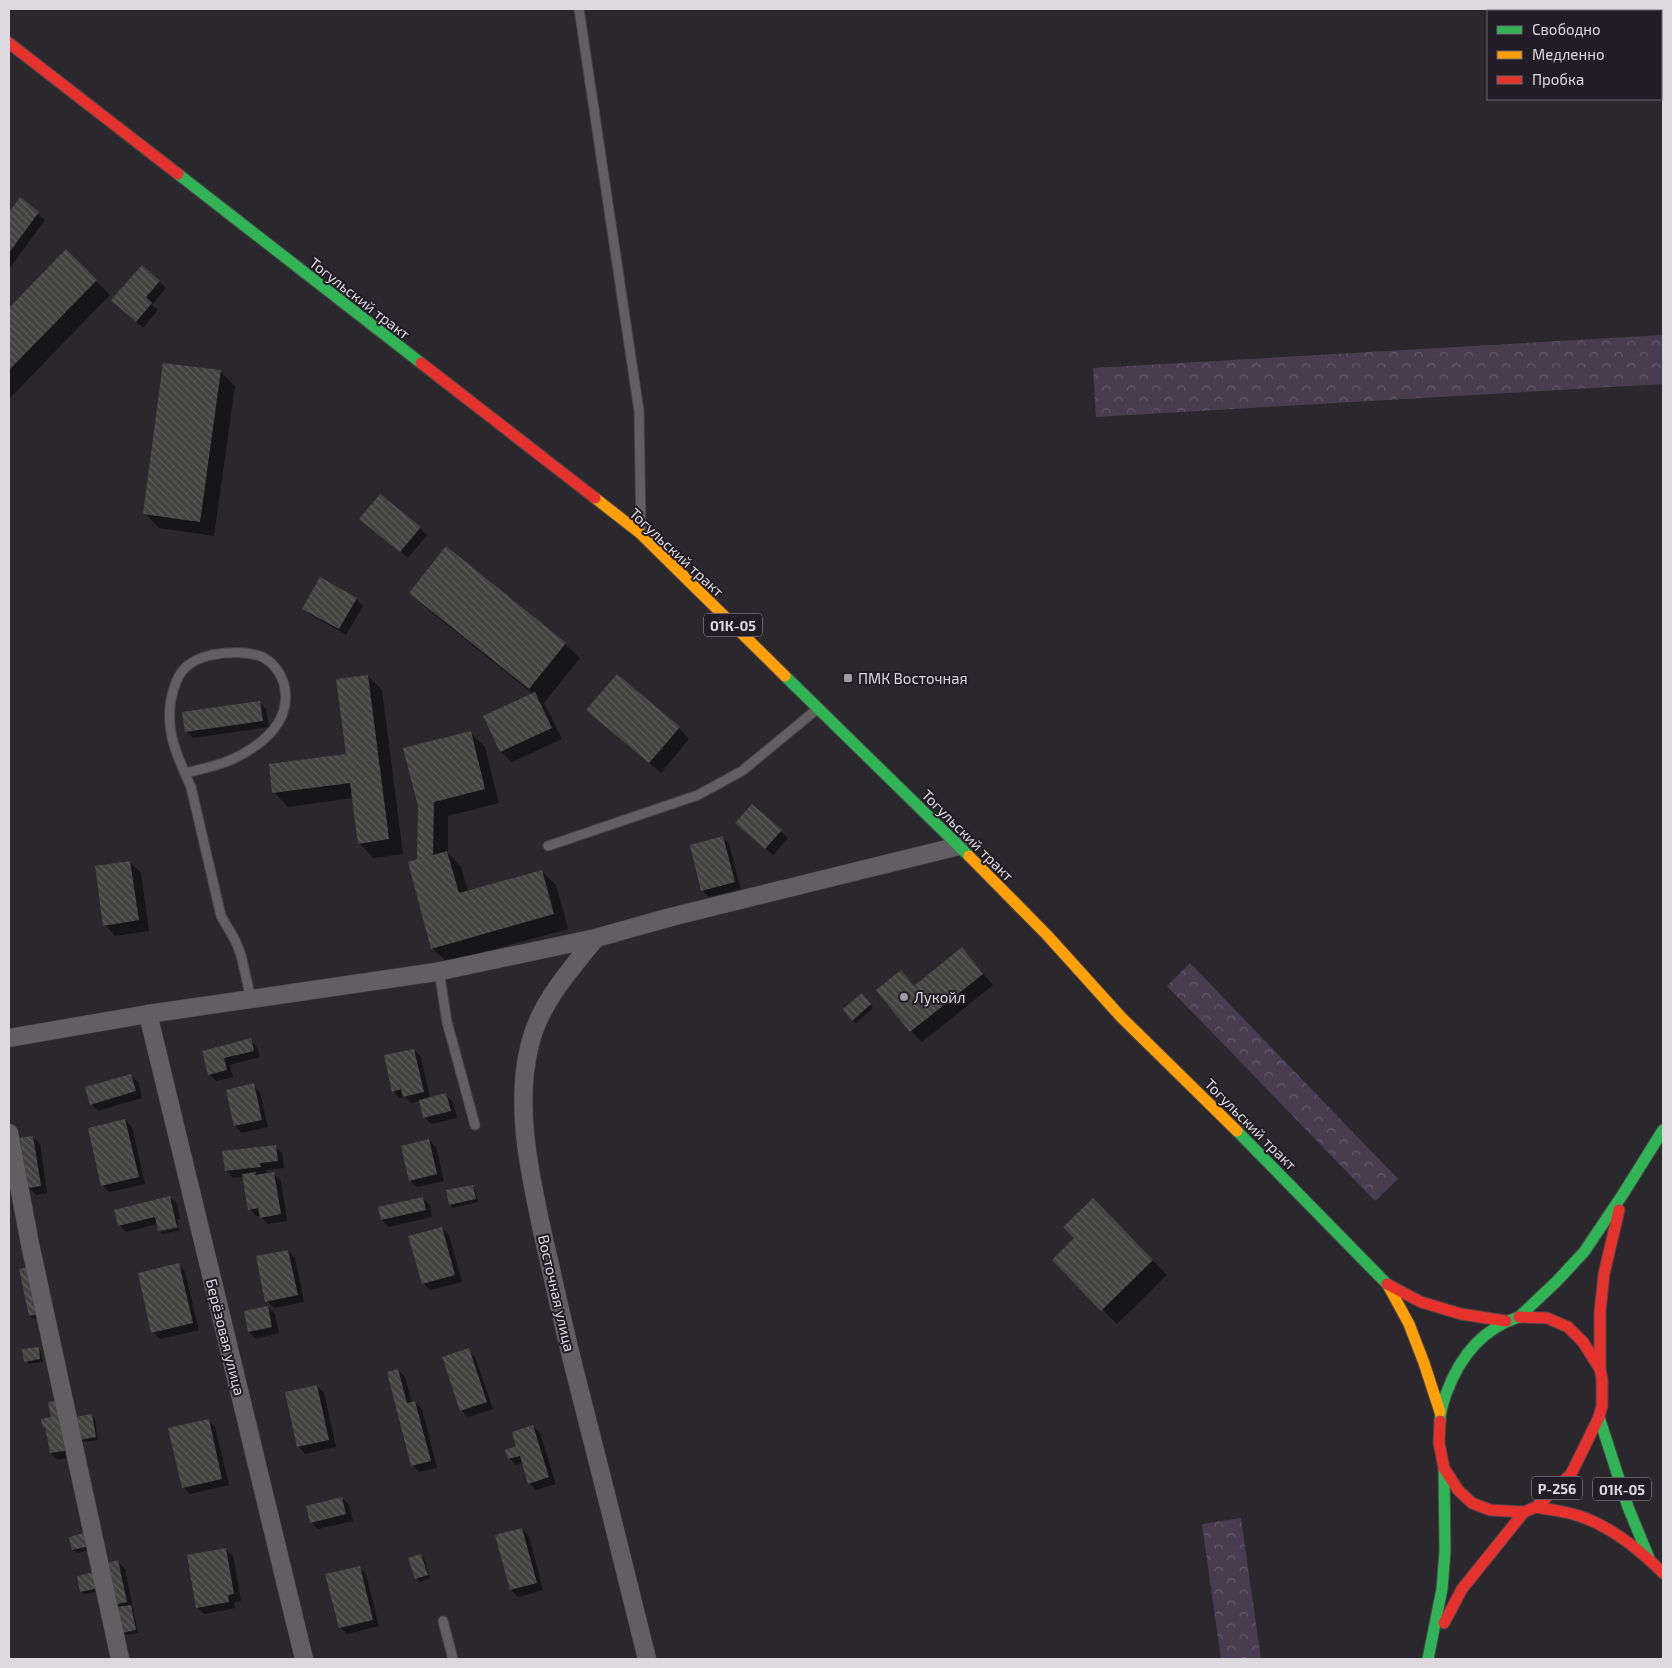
<svg xmlns="http://www.w3.org/2000/svg" width="1672" height="1668" font-family="'Exo 2',sans-serif">
	<style>
		.forest { fill: url(#forest-crowns) }
		.shadow { fill: #0007 }
		.building { fill: url(#building-back-hatch) }
		.lines { fill: none; stroke-linecap: round; stroke-linejoin: round }
		.lane-casing { stroke: #474549; stroke-width: 11 }
		.street-casing { stroke: #474549; stroke-width: 19 }
		.fast-casing { stroke: #474549; stroke-width: 13 }
		.slow-casing { stroke: #474549; stroke-width: 13 }
		.jam-casing { stroke: #474549; stroke-width: 13 }
		.lane { stroke: #615f62; stroke-width: 9 }
		.street { stroke: #615f62; stroke-width: 18 }
		.fast { stroke: #30b455; stroke-width: 11 }
		.slow { stroke: #ff9f0a; stroke-width: 11 }
		.jam { stroke: #e5322d; stroke-width: 11 }
		.poi-dot { fill: #9e9ca0; stroke: #221d25; stroke-width: 2 }
		.labels { text-anchor: middle; dominant-baseline: central; stroke-width: 4; stroke-linejoin: round; paint-order: stroke }
		.shield { fill: #221d25; stroke: #a5a1a7; stroke-width: 1 }
		.shield-label { font-size: 14px; font-weight: bold; fill: #dddadf }
		.street-label { font-size: 15px; fill: #dddadf; stroke: #221d25 }
		.poi-label { font-size: 15px; fill: #dddadf; stroke: #221d25; text-anchor: start }
	</style>
	<defs>
		<pattern id="forest-crowns" width="20" height="18" patternUnits="userSpaceOnUse" patternTransform="scale(1.25)"><rect width="20" height="18" fill="#473d4f"/><path d="M2 6a3 3 0 1 1 6 0M12 15a3 3 0 1 1 6 0" fill="none" stroke="#615868"/></pattern>
		<pattern id="building-back-hatch" width="6" height="6" patternUnits="userSpaceOnUse" patternTransform="scale(1.25)"><rect width="6" height="6" fill="#434342"/><path d="M-1 5l2 2M0 0l6 6M5-1l2 2" fill="none" stroke="#5e5e5d"/></pattern>
	</defs>
	<rect width="100%" height="100%" fill="#2a282c"/>
	<g class="forest">
		<polygon points="1663,335 1663,384 1096,417 1093,368"/>
		<polygon points="1190,963 1398,1179 1375,1201 1167,986"/>
		<polygon points="1241,1518 1261,1659 1221,1659 1202,1524"/>
	</g>
	<g class="shadow">
		<polygon points="20,199 45,220 9,269 9,214"/>
		<polygon points="66,251 110,295 9,399 9,310"/>
		<polygon points="159,281 166,288 152,305 158,310 143,328 120,307"/>
		<polygon points="220,371 235,386 214,536 159,528 144,513"/>
		<polygon points="361,519 420,528 427,535 408,558"/>
		<polygon points="446,548 565,644 580,658 544,703 562,739 512,762 501,752 485,716 533,694 425,607 410,592"/>
		<polygon points="356,599 363,606 346,635 311,615 304,608"/>
		<polygon points="368,676 382,690 403,854 373,858 359,843 353,798 288,807 274,792 348,755"/>
		<polygon points="259,702 266,709 269,727 193,738 186,731"/>
		<polygon points="599,720 679,728 689,739 661,773"/>
		<polygon points="471,733 485,747 499,803 448,816 448,853 461,867 468,891 541,871 556,885 568,929 447,962 432,948 418,860 419,806"/>
		<polygon points="752,806 788,838 773,855 744,830"/>
		<polygon points="722,837 729,844 741,889 709,897 702,890"/>
		<polygon points="130,862 141,873 149,931 115,936 105,925"/>
		<polygon points="962,949 993,985 922,1042 911,1031 878,990 901,972 915,987"/>
		<polygon points="865,998 873,1008 856,1023 853,1020"/>
		<polygon points="250,1040 257,1047 260,1057 230,1065 233,1077 216,1081 209,1074 204,1052"/>
		<polygon points="414,1050 421,1057 430,1098 446,1095 453,1102 457,1118 431,1124 424,1117 420,1101 411,1103 405,1097 400,1098 393,1091"/>
		<polygon points="131,1075 138,1082 142,1098 98,1111 91,1104"/>
		<polygon points="253,1085 260,1092 268,1127 242,1133 235,1126"/>
		<polygon points="125,1120 132,1127 145,1184 109,1192 102,1185"/>
		<polygon points="33,1137 40,1144 47,1193 36,1195 29,1188"/>
		<polygon points="429,1140 436,1147 444,1181 417,1187 410,1180"/>
		<polygon points="275,1146 282,1153 284,1168 266,1170 267,1175 274,1174 281,1181 287,1221 268,1224 260,1216 257,1216 250,1209 244,1177 233,1178 226,1171"/>
		<polygon points="472,1186 475,1189 478,1202 453,1208 450,1205"/>
		<polygon points="170,1197 177,1204 180,1219 177,1219 179,1225 160,1229 160,1231 158,1224 126,1232 119,1225"/>
		<polygon points="423,1198 430,1205 432,1217 389,1227 382,1220 380,1208"/>
		<polygon points="1107,1214 1167,1275 1117,1324 1054,1260 1076,1238"/>
		<polygon points="179,1228 180,1230 162,1234 160,1232"/>
		<polygon points="442,1228 449,1235 462,1282 430,1290 423,1283"/>
		<polygon points="288,1251 295,1258 304,1302 274,1308 267,1301"/>
		<polygon points="178,1264 185,1272 199,1330 160,1339 153,1332"/>
		<polygon points="20,1269 40,1317 33,1319 30,1316"/>
		<polygon points="268,1307 275,1314 279,1333 256,1339 249,1332"/>
		<polygon points="38,1348 41,1351 43,1362 29,1364 26,1361"/>
		<polygon points="468,1350 475,1357 493,1409 468,1417 461,1410"/>
		<polygon points="398,1370 405,1377 412,1403 415,1402 422,1409 437,1468 419,1472 412,1465"/>
		<polygon points="317,1386 324,1393 336,1447 305,1454 298,1446"/>
		<polygon points="92,1416 95,1419 98,1440 83,1442 80,1439"/>
		<polygon points="52,1418 77,1456 58,1460 51,1453 47,1430 44,1427"/>
		<polygon points="208,1420 215,1427 229,1485 190,1494 183,1487"/>
		<polygon points="533,1426 540,1433 556,1484 536,1490 529,1483 523,1463 516,1465 509,1458"/>
		<polygon points="342,1498 349,1505 353,1521 318,1529 311,1522"/>
		<polygon points="522,1529 529,1536 543,1590 518,1597 511,1590"/>
		<polygon points="70,1537 92,1549 77,1553 73,1550"/>
		<polygon points="226,1549 233,1556 241,1601 234,1602 235,1608 204,1614 197,1607"/>
		<polygon points="420,1555 424,1558 430,1578 420,1582 416,1578"/>
		<polygon points="118,1562 125,1569 138,1633 126,1635 123,1632 114,1604"/>
		<polygon points="359,1567 366,1574 379,1626 347,1634 340,1627"/>
		<polygon points="98,1577 101,1591 84,1594 81,1591"/>
	</g>
	<g class="building">
		<polygon points="20,197 39,212 9,253 9,212"/>
		<polygon points="66,249 97,280 9,370 9,308"/>
		<polygon points="142,265 160,281 146,297 152,303 136,322 111,300"/>
		<polygon points="163,363 221,370 200,522 143,514"/>
		<polygon points="380,494 421,527 400,552 359,519"/>
		<polygon points="446,546 566,643 529,689 409,593"/>
		<polygon points="320,577 357,598 339,629 302,609"/>
		<polygon points="617,674 680,727 649,763 586,710"/>
		<polygon points="368,675 389,839 358,844 350,783 272,793 269,764 346,754 336,679"/>
		<polygon points="535,692 552,728 500,752 483,716"/>
		<polygon points="260,701 263,721 185,732 182,712"/>
		<polygon points="471,731 485,789 434,802 433,855 447,851 459,893 542,870 554,914 431,949 408,862 417,859 418,806 403,748"/>
		<polygon points="752,804 782,830 765,849 735,823"/>
		<polygon points="723,836 735,882 701,891 690,845"/>
		<polygon points="130,861 139,920 103,926 95,866"/>
		<polygon points="962,947 983,974 910,1032 876,990 901,970 914,986"/>
		<polygon points="862,993 871,1004 852,1021 843,1009"/>
		<polygon points="251,1038 254,1051 224,1058 227,1070 208,1075 202,1051"/>
		<polygon points="414,1049 424,1092 403,1097 401,1089 392,1092 384,1055"/>
		<polygon points="131,1074 136,1091 90,1105 85,1087"/>
		<polygon points="254,1083 262,1120 234,1126 226,1090"/>
		<polygon points="446,1093 451,1111 423,1118 419,1100"/>
		<polygon points="125,1119 139,1177 101,1186 88,1128"/>
		<polygon points="33,1136 41,1186 28,1188 20,1138"/>
		<polygon points="429,1139 437,1174 409,1181 401,1146"/>
		<polygon points="276,1145 278,1161 260,1163 261,1167 225,1171 222,1151"/>
		<polygon points="256,1172 255,1175 274,1172 281,1214 260,1218 258,1208 248,1210 242,1174"/>
		<polygon points="473,1185 476,1199 449,1205 446,1190"/>
		<polygon points="170,1196 177,1227 158,1231 155,1217 118,1226 114,1210"/>
		<polygon points="423,1197 426,1210 381,1220 378,1207"/>
		<polygon points="1093,1198 1153,1260 1101,1311 1052,1260 1074,1238 1063,1227"/>
		<polygon points="442,1227 455,1275 422,1284 408,1236"/>
		<polygon points="288,1250 298,1295 265,1302 256,1256"/>
		<polygon points="179,1263 193,1323 151,1333 138,1273"/>
		<polygon points="28,1267 38,1314 29,1316 19,1269"/>
		<polygon points="268,1306 272,1327 248,1332 244,1311"/>
		<polygon points="39,1347 40,1359 24,1362 22,1349"/>
		<polygon points="469,1348 487,1402 460,1411 442,1357"/>
		<polygon points="398,1369 407,1403 415,1401 431,1461 411,1466 387,1372"/>
		<polygon points="317,1385 329,1440 297,1447 285,1392"/>
		<polygon points="61,1400 71,1450 50,1453 45,1427 43,1428 41,1419 51,1417 48,1402"/>
		<polygon points="92,1414 96,1437 79,1440 75,1417"/>
		<polygon points="209,1419 222,1479 182,1488 168,1428"/>
		<polygon points="533,1425 549,1477 528,1484 520,1456 508,1459 505,1450 516,1446 512,1432"/>
		<polygon points="342,1497 346,1514 310,1523 306,1506"/>
		<polygon points="522,1528 537,1583 510,1590 495,1535"/>
		<polygon points="87,1532 90,1546 72,1550 69,1537"/>
		<polygon points="226,1548 234,1594 228,1595 229,1602 196,1608 187,1555"/>
		<polygon points="421,1554 428,1575 415,1579 408,1558"/>
		<polygon points="118,1560 127,1602 113,1605 104,1564"/>
		<polygon points="360,1566 373,1620 339,1628 325,1574"/>
		<polygon points="95,1572 98,1588 80,1592 77,1576"/>
		<polygon points="131,1605 136,1630 122,1633 117,1607"/>
	</g>
	<g class="lines">
		<defs>
			<g id="lane">
				<polyline points="579,9 639,411 641,529"/>
				<path d="M185 773C201 769 218 766 233 759 262 745 293 721 284 684 280 672 272 661 260 656 245 651 227 652 211 655 191 660 180 668 174 688 162 725 176 754 191 787L221 916 235 940 241 955 251 999"/>
				<polyline points="548,846 698,795 742,771 816,710"/>
				<polyline points="439,971 447,1022 475,1125"/>
				<polyline points="443,1621 453,1659"/>
			</g>
			<g id="street">
				<path d="M596 938C570 970 540 1003 530 1044 514 1106 530 1174 543 1235 554 1282 564 1329 576 1376 600 1470 624 1565 647 1659"/>
				<polyline points="148,1014 304,1659"/>
				<polyline points="9,1038 148,1014 436,972 596,938 671,917 959,846"/>
				<polyline points="9,1133 30,1244 120,1659"/>
			</g>
			<g id="fast">
				<polyline points="178,174 421,363"/>
				<polyline points="785,676 969,856"/>
				<polyline points="1237,1131 1387,1284 1390,1289"/>
				<polyline points="1519,1317 1557,1281 1584,1252 1623,1194 1663,1130"/>
				<polyline points="1599,1417 1628,1507 1649,1558"/>
				<path d="M1440 1421C1440 1411 1443 1403 1446 1394 1459 1358 1481 1329 1519 1317"/>
				<polyline points="1428,1659 1442,1589 1445,1551 1444,1468"/>
			</g>
			<g id="slow">
				<polyline points="595,498 641,534 785,676"/>
				<polyline points="969,856 1047,935 1121,1017 1237,1131"/>
				<polyline points="1390,1289 1409,1324 1424,1363 1440,1412"/>
			</g>
			<g id="jam">
				<polyline points="9,43 178,174"/>
				<polyline points="421,363 595,498"/>
				<polyline points="1387,1284 1421,1302 1461,1314 1506,1321"/>
				<polyline points="1600,1369 1600,1312 1604,1274 1619,1210"/>
				<polyline points="1440,1421 1439,1443 1444,1468 1458,1490 1472,1503 1490,1510 1524,1512 1536,1507 1571,1474 1599,1417 1602,1406 1602,1379 1600,1369 1583,1342 1568,1327 1547,1318 1519,1317"/>
				<path d="M1536 1507C1550 1510 1565 1511 1579 1516 1610 1526 1640 1550 1663 1573"/>
				<polyline points="1444,1623 1462,1589 1524,1512"/>
			</g>
		</defs>
		<use href="#lane" class="lane-casing"/>
		<use href="#street" class="street-casing"/>
		<use href="#fast" class="fast-casing"/>
		<use href="#slow" class="slow-casing"/>
		<use href="#jam" class="jam-casing"/>
		<use href="#lane" class="lane"/>
		<use href="#street" class="street"/>
		<use href="#fast" class="fast"/>
		<use href="#slow" class="slow"/>
		<use href="#jam" class="jam"/>
	</g>
	<g class="poi-dot">
		<rect x="843" y="673" width="10" height="10" rx="2.5"/>
		<circle cx="904" cy="997" r="5"/>
	</g>
	<g class="labels">
		<g class="shield">
			<rect x="704" y="613.5" width="58" height="23" rx="4"/>
			<rect x="1532" y="1476.5" width="50" height="23" rx="4"/>
			<rect x="1593" y="1477.5" width="58" height="23" rx="4"/>
		</g>
		<g class="shield-label">
			<text x="733" y="625">01К-05</text>
			<text x="1557" y="1488">Р-256</text>
			<text x="1622" y="1489">01К-05</text>
		</g>
		<g class="street-label">
			<text transform="translate(360 298) rotate(38)">Тогульский тракт</text>
			<text transform="translate(677 552) rotate(43)">Тогульский тракт</text>
			<text transform="translate(968 835) rotate(45)">Тогульский тракт</text>
			<text transform="translate(1251 1124) rotate(45)">Тогульский тракт</text>
			<text transform="translate(557 1293) rotate(77)">Восточная улица</text>
			<text transform="translate(226 1337) rotate(76)">Берёзовая улица</text>
		</g>
		<g class="poi-label">
			<text x="858" y="678">ПМК Восточная</text>
			<text x="914" y="997">Лукойл</text>
		</g>
	</g>
	<rect width="1672" height="1668" fill="none" stroke="#dddadf" stroke-width="20"/>
	<rect x="1487" y="10" width="175" height="90" fill="#221d25" stroke="#6d696f"/>
	<rect x="1497" y="26" width="25" height="8" fill="#30b455" stroke="#6d696f"/>
	<text x="1532" y="35" font-size="15" fill="#dddadf">Свободно</text>
	<rect x="1497" y="51" width="25" height="8" fill="#ff9f0a" stroke="#6d696f"/>
	<text x="1532" y="60" font-size="15" fill="#dddadf">Медленно</text>
	<rect x="1497" y="76" width="25" height="8" fill="#e5322d" stroke="#6d696f"/>
	<text x="1532" y="85" font-size="15" fill="#dddadf">Пробка</text>
</svg>
